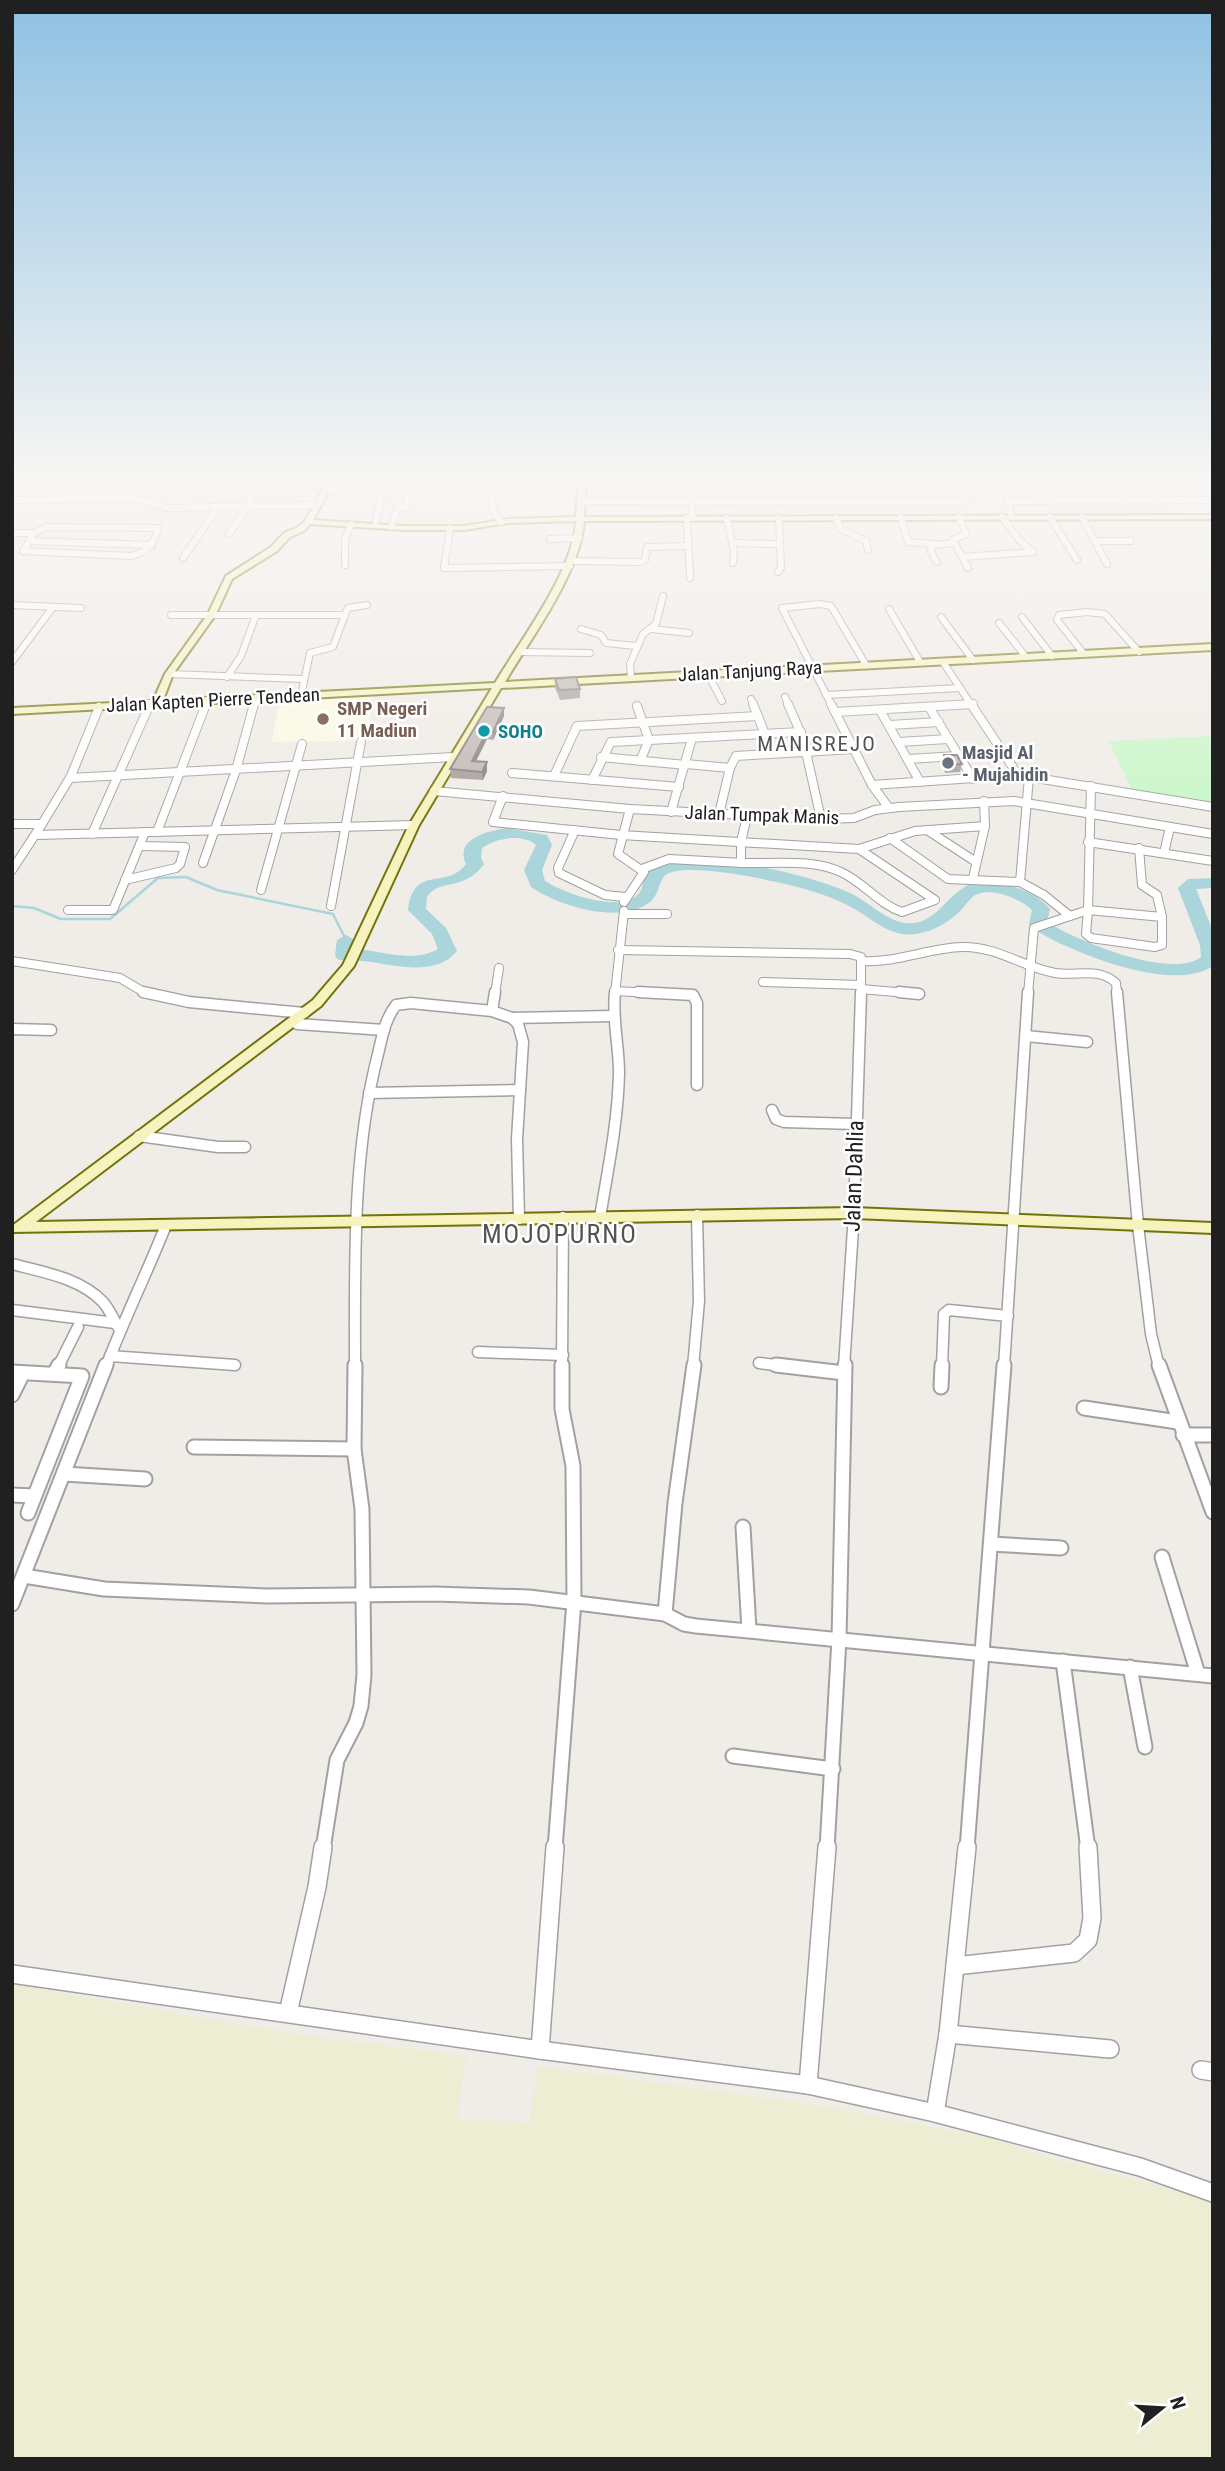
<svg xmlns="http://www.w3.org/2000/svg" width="1225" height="2471" font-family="'Roboto Condensed',sans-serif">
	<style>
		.education { fill: #fdfbe2 }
		.farmland { fill: #ededd3 }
		.park { fill: #c8f7c7 }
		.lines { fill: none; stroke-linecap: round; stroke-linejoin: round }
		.stream { stroke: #aad5db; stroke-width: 2.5 }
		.river { fill: #aad5db; fill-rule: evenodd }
		.street-far4-casing { stroke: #a1a1a1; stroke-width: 8 }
		.street-far3-casing { stroke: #a1a1a1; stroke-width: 10 }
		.street-far2-casing { stroke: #a1a1a1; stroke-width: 13 }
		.street-far1-casing { stroke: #a1a1a1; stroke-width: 17 }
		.street-casing { stroke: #a1a1a1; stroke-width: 20 }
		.secondary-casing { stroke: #73730b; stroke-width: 4 }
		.street-far4 { stroke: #fff; stroke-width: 6 }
		.street-far3 { stroke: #fff; stroke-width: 8 }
		.street-far2 { stroke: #fff; stroke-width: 10 }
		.street-far1 { stroke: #fff; stroke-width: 13 }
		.street { stroke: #fff; stroke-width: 17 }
		.secondary { fill: #f6f3be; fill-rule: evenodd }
		.wall { fill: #a59d9a }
		.shaded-wall { fill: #86807d }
		.building { fill: #c0b7b3; stroke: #86807d; stroke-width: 2 }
		.education-dot { fill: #8d6e63; stroke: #fff; stroke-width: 2.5 }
		.culture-dot { fill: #0f9aa8; stroke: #fff; stroke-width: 2.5 }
		.worship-dot { fill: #6b7280; stroke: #fff; stroke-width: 2.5 }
		.labels { text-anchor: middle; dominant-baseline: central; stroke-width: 5; stroke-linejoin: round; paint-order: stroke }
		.far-street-label { font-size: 19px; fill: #202020; stroke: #fff }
		.far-education-label { font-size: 19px; font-weight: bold; fill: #785e54; stroke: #fff; text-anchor: start }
		.far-culture-label { font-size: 19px; font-weight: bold; fill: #0d838f; stroke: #fff; text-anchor: start }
		.far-worship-label { font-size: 19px; font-weight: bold; fill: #5b616d; stroke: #fff; text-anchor: start }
		.far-quarter-label { font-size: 21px; letter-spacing: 2px; fill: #535353; stroke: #fff }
		.street-label { font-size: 23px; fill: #202020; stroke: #fff }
		.quarter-label { font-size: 26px; letter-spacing: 2px; fill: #535353; stroke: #fff }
	</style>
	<rect width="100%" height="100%" fill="#f0ece7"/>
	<polygon class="education" points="372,694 369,740 272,742 280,698"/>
	<polygon class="farmland" points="12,1984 296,2034 466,2056 457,2119 529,2122 538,2066 822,2106 992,2139 1037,2154 1199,2197 1213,2205 1213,2459 12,2459"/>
	<polygon class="park" points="1213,736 1213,805 1133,792 1109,741"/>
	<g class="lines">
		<polyline class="stream" points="12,906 34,908 61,919 110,919 158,878 186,877 217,890 333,914 346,940"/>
		<path class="river" d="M506 828 547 835 552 845 542 870 545 881C563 893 623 915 640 892 643 888 642 881 645 877 653 864 668 861 682 861 732 858 804 873 850 893 868 901 886 921 906 923 933 926 944 900 963 888 985 873 1035 889 1050 909L1047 922C1077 941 1171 980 1201 957L1200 945 1178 888 1188 879 1213 878V888L1196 889 1213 931V966C1173 994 1069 952 1032 928L1029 924 1032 910C1021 899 993 888 978 894 971 896 967 904 962 909 950 922 934 931 916 934 889 938 871 917 849 906 832 897 813 891 794 886 766 879 699 865 672 872 657 876 662 891 651 901 623 926 558 906 531 887L524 870 536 845C522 833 496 838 482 848L481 858 484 864C464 892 439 878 427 897L426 909 446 928 457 951C437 976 398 966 371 962 360 960 348 962 337 959L335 955 337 940 346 935 355 940 354 949C382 950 412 964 438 949L432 934 408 910C413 864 448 890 466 864 454 839 488 831 506 828Z"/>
		<defs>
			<g id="street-far4">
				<polyline points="489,482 493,509 501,522"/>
				<polyline points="689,482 693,518"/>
				<polyline points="1003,482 1012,517"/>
				<polyline points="1034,482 1042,500"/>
				<polyline points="1113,482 1124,500"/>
				<polyline points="1145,482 1158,500"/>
				<polyline points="1179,482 1193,500"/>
				<polyline points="188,485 254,487"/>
				<polyline points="326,489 353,491"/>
				<polyline points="709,490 928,489"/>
				<polyline points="12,495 23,482"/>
				<polyline points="53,498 62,482"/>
				<polyline points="12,500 136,498 166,508 316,505"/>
				<polyline points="582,501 964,502 967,499 963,482"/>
				<polyline points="1007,501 1213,500"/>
				<polyline points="901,517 908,542 933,544"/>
				<polyline points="959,517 966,534 953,540 968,568"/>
				<polyline points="1050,517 1077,560"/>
				<polyline points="1082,517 1107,564"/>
				<polyline points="687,518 690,578"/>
				<polyline points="727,518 734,551 733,563"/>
				<polyline points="836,518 841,529 866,541 868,550"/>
				<polyline points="375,525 383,490 389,482"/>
				<path d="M47 527 158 528C154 544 147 553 130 556L23 551 34 533Z"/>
				<polyline points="391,527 397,509 408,506 406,495 412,482"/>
				<polyline points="450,528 444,568 570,566"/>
				<polyline points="12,533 34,533"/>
				<polyline points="229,534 248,505 255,482"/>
				<polyline points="550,539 579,538"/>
				<polyline points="29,541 152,545"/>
				<polyline points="1096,541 1131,541"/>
				<polyline points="732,543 779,544"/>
				<polyline points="962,557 1033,552 1020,541 1002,517"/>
				<polyline points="183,558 219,506"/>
				<polyline points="572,561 641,562 645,560 647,547 688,546"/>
				<polyline points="937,562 931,552 932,545 954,543"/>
				<polyline points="345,565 345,539 351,524"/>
				<polyline points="778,572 781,568 779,518"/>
				<polyline points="12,605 81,608"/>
				<polyline points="889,609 920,662"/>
				<polyline points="171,615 345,615 333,647 310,653 301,696"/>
				<polyline points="345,615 348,608 367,605"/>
				<polyline points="941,617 973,660"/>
				<polyline points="1022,617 1052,656"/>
				<polyline points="999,623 1026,657"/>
				<polyline points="581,629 601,635 606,643 636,646"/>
				<polyline points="651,629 689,633"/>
				<polyline points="519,652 590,653"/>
				<polyline points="1084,654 1057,620 1059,615 1087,612 1105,614 1139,652"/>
				<polyline points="12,662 53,607"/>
				<polyline points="943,662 972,706"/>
				<polyline points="169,674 303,679"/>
				<polyline points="708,674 722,701"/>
				<polyline points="227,677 241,656 256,615"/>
				<polyline points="631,678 630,664 643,634 656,624 663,596"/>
				<polyline points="826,695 960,688"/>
				<polyline points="785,697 789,706"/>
				<polyline points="751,699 754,706"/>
				<polyline points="149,706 150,703"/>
				<polyline points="205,706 207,700"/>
				<polyline points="254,706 256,698"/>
				<polyline points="832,706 782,608 820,604 831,606 866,665"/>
				<polyline points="944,706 973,704"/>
			</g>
			<g id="street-far3">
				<polyline points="753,704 765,734"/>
				<polyline points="788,704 809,752"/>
				<polyline points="831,704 872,785 889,808"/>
				<polyline points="971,704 1018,775"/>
				<polyline points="637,706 649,740 640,761"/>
				<polyline points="929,707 973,779"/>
				<polyline points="880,710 920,782"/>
				<polyline points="835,712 973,704"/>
				<polyline points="890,725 939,722"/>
				<polyline points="899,742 948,739"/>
				<polyline points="806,752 821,819"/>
				<polyline points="601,757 686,765"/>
				<polyline points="908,759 957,756"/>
				<polyline points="686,764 730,768"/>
				<polyline points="512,773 679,787"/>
				<polyline points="554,776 577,726 758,716"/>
				<polyline points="70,778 453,757"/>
				<polyline points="592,780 611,742 801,732"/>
				<polyline points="872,785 1018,775 1213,807"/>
				<polyline points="434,791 630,809 821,819 854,818 875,810 899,807 1014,801 1213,834"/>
				<polyline points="503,796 493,822 621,835 859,849 915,831 985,826"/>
				<polyline points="671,812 692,738"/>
				<polyline points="719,814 730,768 736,756 854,749"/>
				<path d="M747 816 741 842V863C773 864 814 858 843 873 865 884 879 904 902 912L935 900 859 849"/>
				<polyline points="12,824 42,824 12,870"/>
				<polyline points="42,824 71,776 99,707"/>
				<polyline points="575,830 558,868 559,873 605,895 625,897"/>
				<polyline points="927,830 976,862"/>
				<polyline points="157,832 206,704"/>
				<polyline points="92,834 150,704"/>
				<polyline points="36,835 414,825"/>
				<polyline points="890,838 948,879 1020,882 1044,895 1070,916"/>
				<polyline points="1088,842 1213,861"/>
				<polyline points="1139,848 1142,885 1157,895 1162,917"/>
				<polyline points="1164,853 1170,827"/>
				<polyline points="203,863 236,770 254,704"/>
				<polyline points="642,869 669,859 743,863"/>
				<polyline points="973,878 985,826 984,801"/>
				<polyline points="125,880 176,868 180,864 185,847 140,846"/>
				<polyline points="1020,882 1029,777"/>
				<polyline points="261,890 302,744"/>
				<polyline points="624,902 644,872 618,854 630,809"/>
				<polyline points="331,906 361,742"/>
				<polyline points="68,910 113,910 145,832"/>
				<polygon points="1088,910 1162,917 1162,945 1155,947 1091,938 1086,934"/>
				<polyline points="624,914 667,914"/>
				<polyline points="618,950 850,954 861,957 861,994"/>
				<polyline points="12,961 120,978 147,994"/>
				<path d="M862 961C897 963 928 948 962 947 996 946 1023 967 1055 973 1077 977 1097 966 1116 983L1117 994"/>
				<polyline points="763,982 861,985"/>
				<polyline points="861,989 919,994"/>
				<polyline points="614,991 673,994"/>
				<polyline points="495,994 499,968"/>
				<polyline points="615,994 624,911"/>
				<polyline points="1028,994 1034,928 1088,910 1091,786"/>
			</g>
			<g id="street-far2">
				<polyline points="143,992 189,1002 304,1013"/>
				<polyline points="638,992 693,995 697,1003 697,1085"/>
				<polyline points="899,992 919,994"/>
				<polyline points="1117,992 1138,1225 1151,1334 1159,1367"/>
				<polyline points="492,1011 495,992"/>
				<polyline points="512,1018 612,1016"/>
				<polyline points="297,1024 384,1030"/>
				<polyline points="12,1029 51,1030"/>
				<polyline points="1026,1036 1087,1042"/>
				<polyline points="369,1093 520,1090"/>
				<polyline points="772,1110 776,1119 784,1122 856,1124"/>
				<polyline points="139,1136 218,1147 245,1147"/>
				<path d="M600 1217C608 1169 618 1121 619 1073 619 1045 612 1020 615 992"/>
				<path d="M12 1264C43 1272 80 1278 103 1302 110 1310 114 1321 120 1330"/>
				<polyline points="12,1310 115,1323"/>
				<polyline points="478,1352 563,1355"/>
				<polyline points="110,1356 235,1365"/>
				<polyline points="759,1363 791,1367"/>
				<polyline points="58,1367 78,1327"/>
				<path d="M106 1367C124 1319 147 1273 166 1225"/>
				<path d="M355 1367C355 1263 352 1155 378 1054 382 1037 385 1019 396 1005L411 1003 492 1011 512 1018 518 1024 523 1042 517 1139 519 1219"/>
				<polyline points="562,1367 563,1217"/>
				<polyline points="693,1367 699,1301 697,1215"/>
				<polyline points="844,1367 854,1213 861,992"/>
				<polyline points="942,1367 944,1314 949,1310 1008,1316"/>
				<polyline points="1004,1367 1028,992"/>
			</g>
			<g id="street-far1">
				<polyline points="776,1365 844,1373"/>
				<polyline points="1159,1365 1213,1512"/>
				<polyline points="12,1372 82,1376 28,1513"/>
				<polyline points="54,1374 59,1365"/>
				<polyline points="941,1387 942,1365"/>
				<polyline points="12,1395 23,1373"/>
				<polyline points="1084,1408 1178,1422"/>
				<polyline points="1183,1435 1213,1435"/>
				<polyline points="194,1447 354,1449"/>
				<polyline points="64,1474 145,1479"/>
				<polyline points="12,1495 34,1496"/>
				<polyline points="743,1527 749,1630"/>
				<polyline points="991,1544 1061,1548"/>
				<polyline points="1162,1557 1198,1674"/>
				<polyline points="24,1576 104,1589 268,1596 435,1594 529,1597 665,1614 684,1624 696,1626 1213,1676"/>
				<polyline points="12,1604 106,1365"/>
				<polyline points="665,1614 675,1503 694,1365"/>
				<polyline points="1063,1661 1088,1849"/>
				<polyline points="1130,1667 1145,1747"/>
				<polyline points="733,1756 833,1769"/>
				<polyline points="323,1849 337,1760 356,1723 361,1706 364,1675 362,1509 354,1449 355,1365"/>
				<polyline points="555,1849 574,1601 573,1466 562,1409 562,1365"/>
				<polyline points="827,1849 839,1639 845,1365"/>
				<polyline points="967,1849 1004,1365"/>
			</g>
			<g id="street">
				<polyline points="955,1966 1074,1953 1088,1940 1092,1918 1088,1847"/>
				<polyline points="12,1974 540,2050 808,2085 935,2113 1140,2167 1213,2193"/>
				<polyline points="288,2013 317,1887 323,1847"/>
				<polyline points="948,2034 1110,2049"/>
				<polyline points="540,2050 555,1847"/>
				<polyline points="1201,2070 1213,2072"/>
				<polyline points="808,2085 827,1847"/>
				<polyline points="935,2113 948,2034 967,1847"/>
			</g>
			<path id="secondary" d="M327 482H334L313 520 405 526H464L508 519 576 517 579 482H586L584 517 1213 515V519L584 521C581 572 531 638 505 682L1213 644V650L501 688 419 825 354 966 321 1006 36 1222 854 1208 1213 1223V1233L854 1218 12 1232V1226L313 1000 343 965 409 825 492 688 12 714V708L153 701 165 674 208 614 226 576 271 547 284 533 298 527 305 521ZM576 521C573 572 522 638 495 683L163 700 173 674 216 614 232 579 277 551 290 537 304 531 310 524 405 530H464L508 523Z"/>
		</defs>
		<use href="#street-far4" class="street-far4-casing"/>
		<use href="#street-far3" class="street-far3-casing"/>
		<use href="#street-far2" class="street-far2-casing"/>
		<use href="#street-far1" class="street-far1-casing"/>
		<use href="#street" class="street-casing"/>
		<use href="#secondary" class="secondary-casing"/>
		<use href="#street-far4" class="street-far4"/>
		<use href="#street-far3" class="street-far3"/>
		<use href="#street-far2" class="street-far2"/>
		<use href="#street-far1" class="street-far1"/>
		<use href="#street" class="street"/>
		<use href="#secondary" class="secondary"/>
	</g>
	<g class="wall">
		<polygon points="555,679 580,689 580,698 560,700 555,688"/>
		<polygon points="504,708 504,716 493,740 487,739 476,761 487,771 483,780 451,778 450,769"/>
		<polygon points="944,755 962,764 960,772 945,773 943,764"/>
	</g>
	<g class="shaded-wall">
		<polygon points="504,708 504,716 493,740 493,732"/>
		<polygon points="487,731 487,739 472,769 472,761"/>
		<polygon points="487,762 487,771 483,780 482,772"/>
	</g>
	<g class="building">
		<polygon points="576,677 580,689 559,690 555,679"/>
		<polygon points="487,707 504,708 493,732 487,731 472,761 487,762 482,772 450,769"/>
		<polygon points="944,755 957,755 962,764 946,765"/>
	</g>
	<linearGradient id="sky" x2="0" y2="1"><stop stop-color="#8fc1e3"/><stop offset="0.58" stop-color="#f8f6f4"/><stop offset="1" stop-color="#f8f6f4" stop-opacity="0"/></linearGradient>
	<rect width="1225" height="828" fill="url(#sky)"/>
	<circle class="education-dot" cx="323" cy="719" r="7"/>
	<circle class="culture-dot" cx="484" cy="731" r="7"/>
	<circle class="worship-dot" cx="948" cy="763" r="7"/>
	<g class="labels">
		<g class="far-street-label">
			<text transform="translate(750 671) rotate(-3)">Jalan Tanjung Raya</text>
			<text transform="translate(213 700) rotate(-3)">Jalan Kapten Pierre Tendean</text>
			<text transform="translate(762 815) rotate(2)">Jalan Tumpak Manis</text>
		</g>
		<g class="far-education-label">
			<text x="337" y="708">SMP Negeri<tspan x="337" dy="22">11 Madiun</tspan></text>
		</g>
		<g class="far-culture-label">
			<text x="498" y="731">SOHO</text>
		</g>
		<g class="far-worship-label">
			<text x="962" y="752">Masjid Al<tspan x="962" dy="22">- Mujahidin</tspan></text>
		</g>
		<g class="far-quarter-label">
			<text x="817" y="744">MANISREJO</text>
		</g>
		<g class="street-label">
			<text transform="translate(854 1176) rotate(-88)">Jalan Dahlia</text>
		</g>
		<g class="quarter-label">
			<text x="560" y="1234">MOJOPURNO</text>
		</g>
	</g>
	<rect width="1225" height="2471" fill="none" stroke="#202020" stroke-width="28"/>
	<g transform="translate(1162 2408) rotate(72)" stroke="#ffffff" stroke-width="5" paint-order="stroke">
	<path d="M0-5L12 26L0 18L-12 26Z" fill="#202020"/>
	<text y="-10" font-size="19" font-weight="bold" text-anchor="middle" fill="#202020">N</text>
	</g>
</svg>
